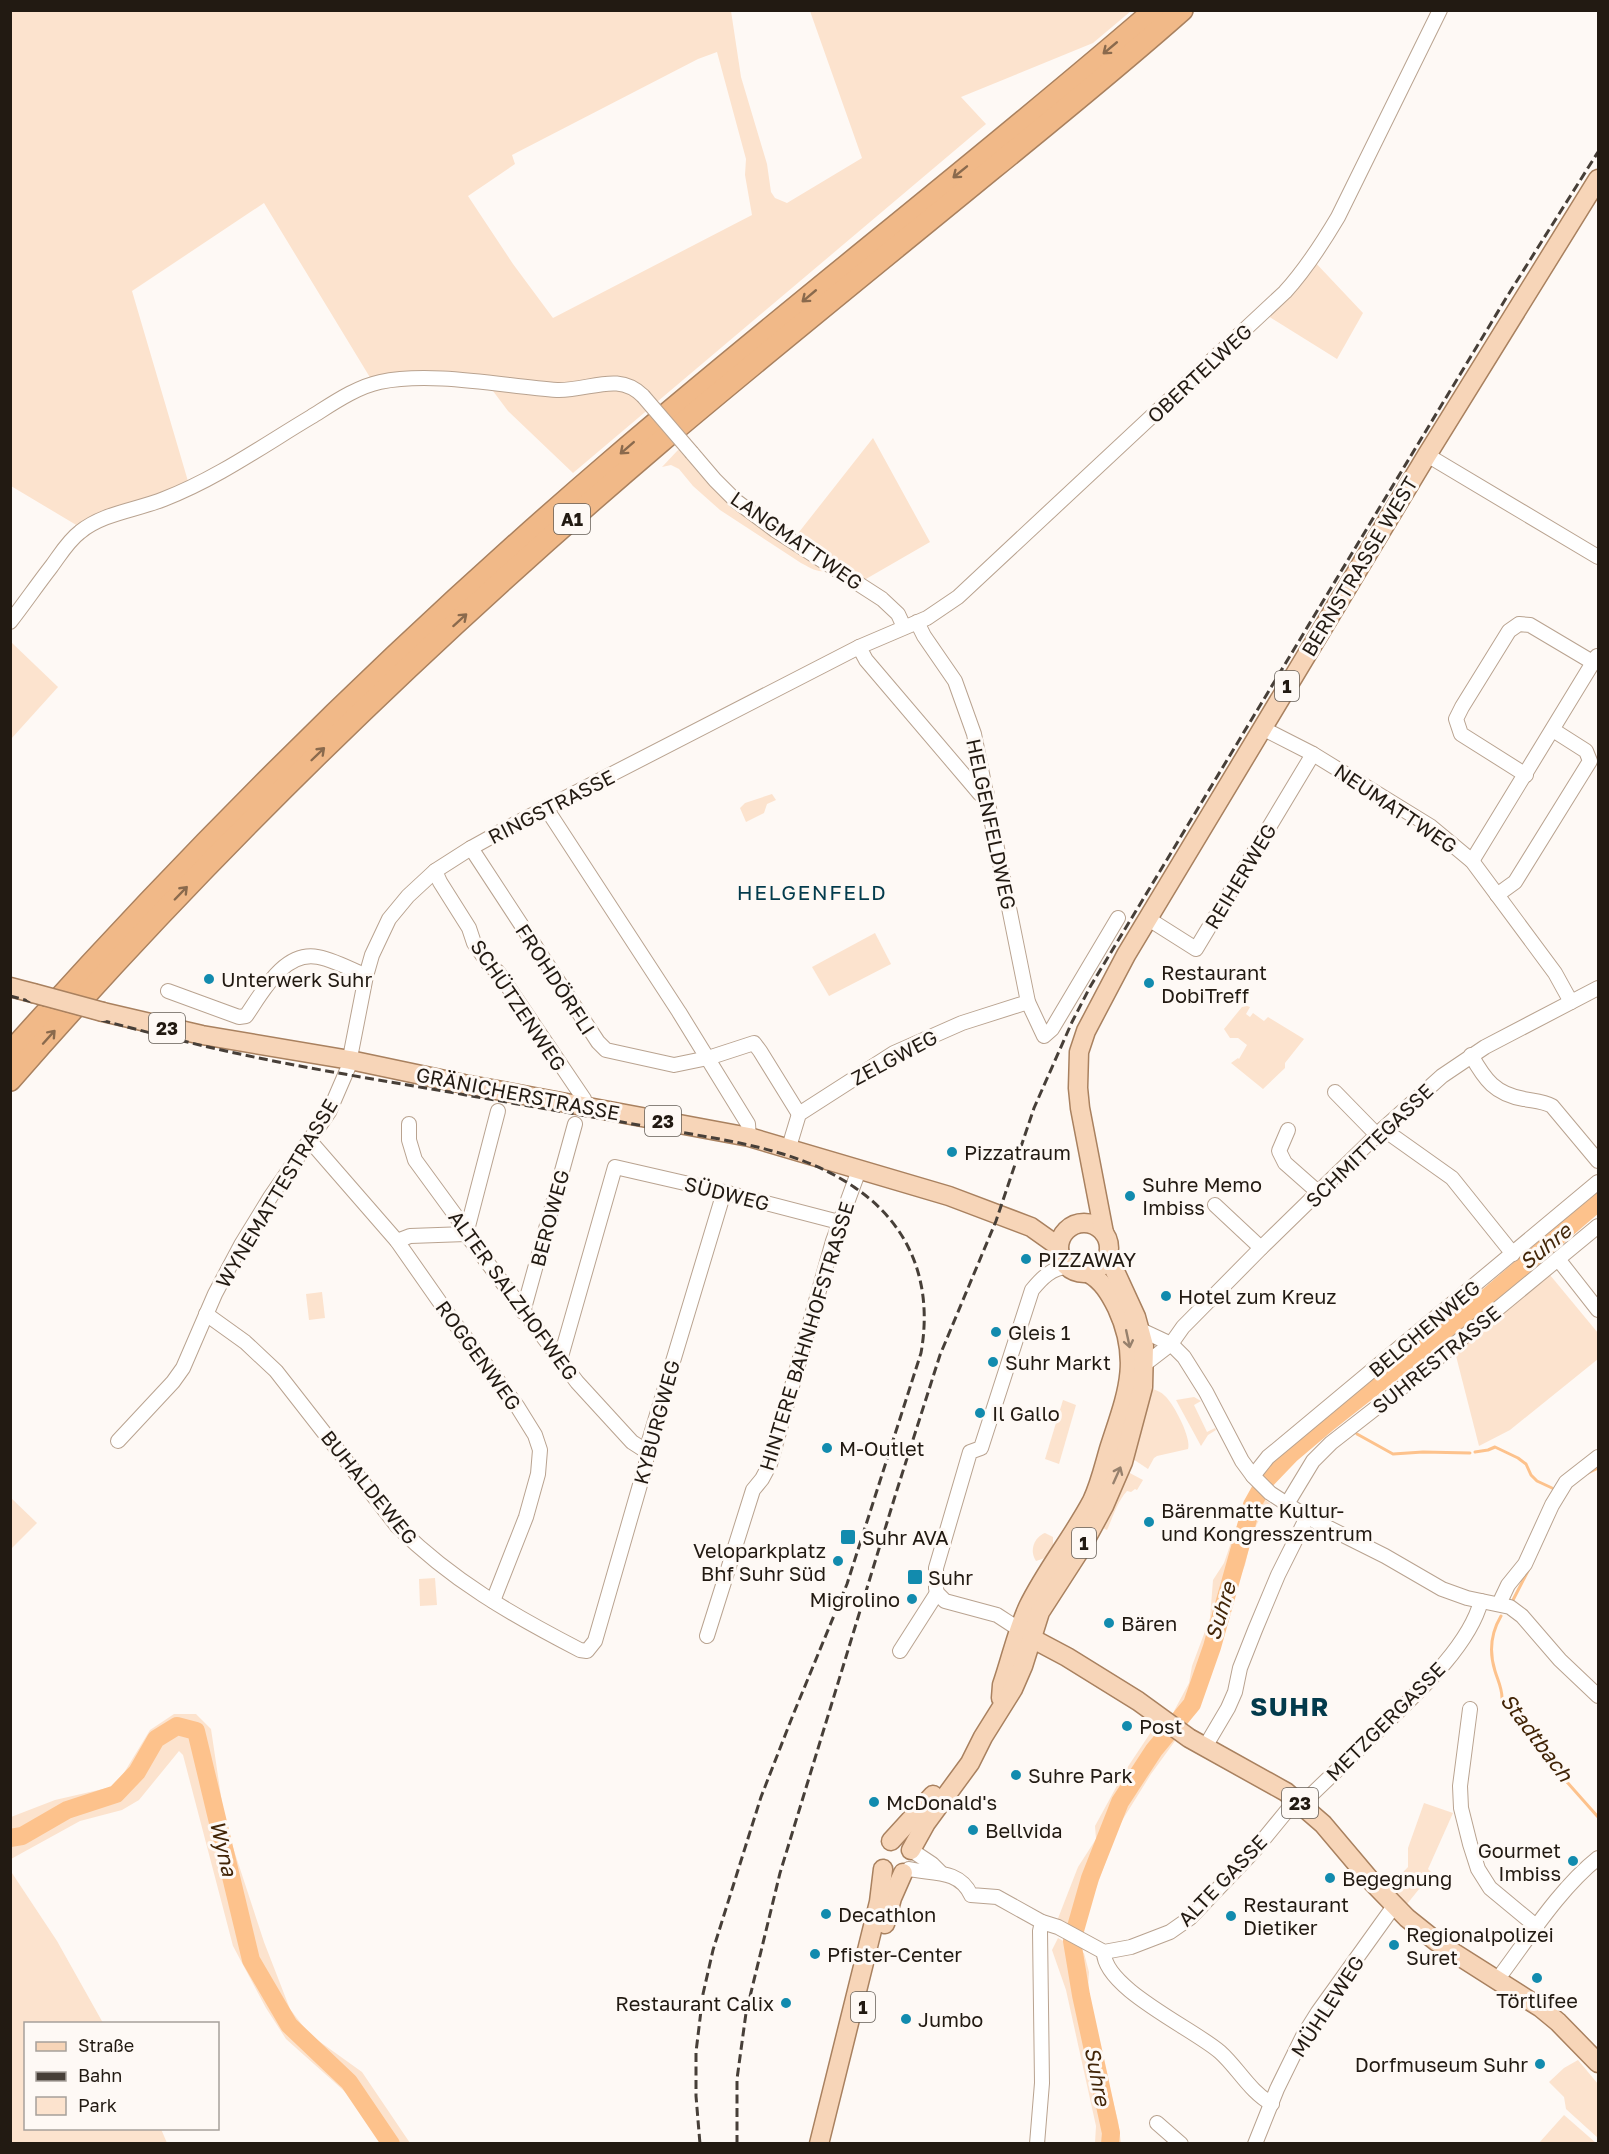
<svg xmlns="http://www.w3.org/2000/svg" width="1609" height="2154" font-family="'Golos Text',sans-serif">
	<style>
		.green { fill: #fce3ce; fill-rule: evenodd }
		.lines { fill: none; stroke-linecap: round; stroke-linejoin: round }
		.stream { stroke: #fdc28c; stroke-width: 3 }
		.river { stroke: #fdc28c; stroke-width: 18 }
		.minor-casing { stroke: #b9a390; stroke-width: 16 }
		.major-casing { stroke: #a9815f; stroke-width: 21 }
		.highway-casing { stroke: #a9815f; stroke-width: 24 }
		.minor { stroke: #fff; stroke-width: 14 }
		.major { stroke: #f7d5b8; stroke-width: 18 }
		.highway { stroke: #f1b988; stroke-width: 21 }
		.rail { stroke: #473f38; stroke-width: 3; stroke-dasharray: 9 4.5; stroke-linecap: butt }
		.minor-bridge-casing { stroke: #b9a390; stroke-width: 16; stroke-linecap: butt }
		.major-bridge-casing { stroke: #a9815f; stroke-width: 21; stroke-linecap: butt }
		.minor-bridge { stroke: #fff; stroke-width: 14 }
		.major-bridge { stroke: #f7d5b8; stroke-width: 18 }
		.oneway { stroke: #8a6a4d }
		.oneway2 { stroke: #97816d }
		.poi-dot { fill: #128bae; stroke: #fef9f5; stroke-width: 2 }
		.labels { text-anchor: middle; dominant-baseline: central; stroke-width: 6; stroke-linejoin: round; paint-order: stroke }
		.shield { fill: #fef9f5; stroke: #645d56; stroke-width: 1.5 }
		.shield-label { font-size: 18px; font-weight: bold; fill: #221a12 }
		.street-label { font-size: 20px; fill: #221a12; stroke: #fef9f5 }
		.poi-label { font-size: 20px; fill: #221a12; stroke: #fef9f5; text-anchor: start }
		.neighbourhood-label { font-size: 21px; letter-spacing: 1.5px; fill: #033b4c; stroke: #fef9f5 }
		.water-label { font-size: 21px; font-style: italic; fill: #422507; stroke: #fef9f5 }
		.district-label { font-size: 26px; font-weight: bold; letter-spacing: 1.5px; fill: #033b4c; stroke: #fef9f5 }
	</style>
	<rect width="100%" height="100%" fill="#fef9f5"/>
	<g class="green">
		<path d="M10 11H731L741 77 767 164 771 192 775 198 787 203 862 158 810 11H1131L1093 43 961 97 986 124 573 473 508 411 487 383 374 384 264 203 132 291 190 488 83 529 11 486ZM717 52 746 159 745 175 752 215 553 318 513 264 468 196 515 164 512 155 698 59Z"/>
		<polygon points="1312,259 1363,313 1337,359 1263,313"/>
		<path d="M873 438 930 542 859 583 828 570C818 574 809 567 801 563L720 510 693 486 679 469 671 465 662 467 678 450 692 453 715 480 792 541Z"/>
		<polygon points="11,642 58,687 11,739 10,739"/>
		<polygon points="772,794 776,800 767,804 764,813 746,822 740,808 745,803"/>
		<polygon points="875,933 891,964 829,996 812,967"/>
		<polygon points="1247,1006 1250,1007 1246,1014 1250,1017 1253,1013 1264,1021 1268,1017 1304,1039 1285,1063 1285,1068 1263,1089 1231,1063 1238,1058 1239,1059 1247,1045 1238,1038 1230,1038 1224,1029 1242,1007"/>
		<polygon points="1550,1275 1598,1333 1598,1359 1510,1430 1479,1446 1455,1352"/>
		<polygon points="322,1292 325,1318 309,1320 306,1294"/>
		<path d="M1152 1389C1157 1390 1161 1392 1165 1396 1174 1404 1192 1439 1188 1449L1157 1456 1154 1458 1148 1469 1133 1459Z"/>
		<polygon points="1194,1397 1201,1401 1194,1405 1207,1432 1215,1428 1216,1430 1208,1435 1201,1446 1176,1400"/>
		<polygon points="1063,1400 1076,1405 1059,1464 1045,1459"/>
		<path d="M1126 1471 1143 1480 1137 1490 1135 1489 1131 1492 1127 1491C1117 1502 1113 1517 1107 1530L1101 1527Z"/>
		<polygon points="1252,1489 1274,1507 1260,1518 1252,1534 1245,1565 1231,1600 1224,1630 1198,1702 1184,1720 1174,1711 1189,1683 1192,1666 1210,1618 1213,1580 1224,1563 1245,1502"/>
		<polygon points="11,1498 37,1523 11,1549 10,1549"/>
		<path d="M1045 1533 1053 1537V1545L1045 1558 1036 1561C1029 1551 1034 1537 1045 1533Z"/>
		<polygon points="435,1578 437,1605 420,1606 419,1579"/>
		<polygon points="174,1714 196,1714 211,1729 225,1823 264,1942 290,2009 309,2034 362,2072 410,2143 384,2143 352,2098 286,2039 266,2008 233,1946 183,1755 179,1751 139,1800 122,1810 80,1821 11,1859 11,1817 55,1800 116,1786 150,1730"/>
		<polygon points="1155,1726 1175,1741 1151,1774 1118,1827 1080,1933 1057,1921 1078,1867 1096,1839 1095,1826 1125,1771"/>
		<polygon points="1424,1803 1453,1813 1428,1869 1432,1873 1407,1904 1389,1887 1408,1867 1408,1848"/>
		<polygon points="10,1870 57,1941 103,2023 26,2024 26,2128 161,2129 167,2143 11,2143"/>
		<polygon points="1058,1938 1084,1953 1089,1972 1088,1989 1097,2037 1118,2121 1121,2143 1095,2143 1096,2126 1066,1990 1052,1950"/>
		<polygon points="1578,2060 1598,2084 1598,2138 1566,2109 1564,2097 1549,2082 1564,2068"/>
		<polygon points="1564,2115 1596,2143 1539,2143"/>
	</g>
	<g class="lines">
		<g class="stream">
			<polyline points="1357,1434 1393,1454 1423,1452 1470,1453"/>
			<polyline points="1475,1452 1488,1450 1495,1447 1518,1458 1526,1464 1531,1475 1537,1481 1552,1488"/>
			<polyline points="1584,1475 1598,1468"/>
			<polyline points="1512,1602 1530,1567"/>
			<path d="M1501 1616C1491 1633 1489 1652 1495 1671 1498 1681 1502 1688 1502 1698L1509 1703 1524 1727 1559 1773 1598 1817"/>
		</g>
		<g class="river">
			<polyline points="10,1838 22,1836 67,1810 116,1794 137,1772 156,1739 177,1726 196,1731 251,1960 289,2025 349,2082 391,2144"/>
			<polyline points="1110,2144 1111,2133 1081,1995 1072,1941 1090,1878 1120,1802 1154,1750 1192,1704 1212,1647 1252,1505 1266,1480 1290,1455 1329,1422 1485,1299 1598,1202"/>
		</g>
		<defs>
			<g id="minor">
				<polyline points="692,453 715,480 736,501 775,530 882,599 898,614 904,627"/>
				<polyline points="1427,455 1598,557"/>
				<path d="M10 622C24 604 37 585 51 567 60 555 68 541 80 532 103 513 137 510 164 499 216 479 264 445 311 417 332 404 356 387 380 382 432 371 503 386 557 390 590 391 618 371 643 396"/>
				<polyline points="917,622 924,636 955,681 974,734 1028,1002 1044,1036 1052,1029 1118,918"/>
				<polyline points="859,647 866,660 980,794 987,794"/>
				<polyline points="1262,728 1313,754 1430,826 1472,861 1555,973 1571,1002"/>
				<polyline points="1526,775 1461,734 1456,719 1462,707 1509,631 1519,624 1530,625 1594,663"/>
				<polyline points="546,808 679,1012 748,1124 749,1137"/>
				<polyline points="471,848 598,1042 606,1050 674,1065 708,1058 754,1043 760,1051 799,1114"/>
				<polyline points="1472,861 1597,656"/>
				<polyline points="435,871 440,882 469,928 474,943 490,966 498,972 584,1099 585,1106"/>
				<polyline points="1497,895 1515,882 1590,761 1586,751 1553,730"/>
				<polyline points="1147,918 1196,949 1313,754"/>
				<path d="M168 991 239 1017 246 1016C262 993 284 950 318 957 334 960 351 969 366 976"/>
				<path d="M1471 1055C1485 1080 1495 1094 1524 1099 1534 1101 1543 1101 1552 1106L1598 1161"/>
				<polyline points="1335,1092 1377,1135"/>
				<polyline points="409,1124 409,1140 415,1160 461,1223 466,1234 577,1382 632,1442 646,1451"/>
				<polyline points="1383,1129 1452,1178 1513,1254"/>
				<polyline points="1288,1130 1279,1151 1285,1163 1319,1193"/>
				<polyline points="310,1141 397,1241 453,1321 517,1406 535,1435 540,1450 538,1474 526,1517 493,1601"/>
				<polyline points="789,1147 799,1114 894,1053 962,1023 1028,1002"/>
				<polyline points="1215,1205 1261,1248"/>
				<polyline points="466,1234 498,1111"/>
				<polyline points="397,1241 410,1236 466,1234"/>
				<polyline points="1558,1259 1598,1310"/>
				<polyline points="523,1312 575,1124"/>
				<path d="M206 1314 245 1342 276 1371 397 1526C451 1580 512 1615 580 1650L587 1651 595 1641 646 1464V1451L724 1192"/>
				<polyline points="1141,1330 1171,1344 1184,1357 1206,1392 1242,1461 1253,1476 1270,1493 1307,1517 1385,1556 1442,1589 1467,1598 1510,1607 1522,1616 1560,1660 1598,1696"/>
				<polyline points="560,1360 615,1167 724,1192 839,1222"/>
				<polyline points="1145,1364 1171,1344 1183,1327 1261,1248 1383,1129 1442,1076 1485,1047 1598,988"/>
				<path d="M118 1441 173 1382 183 1368 215 1294 241 1245 271 1196 329 1112 348 1068 366 976 372 955 389 919 408 896 435 871 471 848 507 828 859 647 927 618 958 597 1285 292C1306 269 1322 244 1338 217L1440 10"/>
				<polyline points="1253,1476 1268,1457 1598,1182"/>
				<polyline points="1287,1504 1313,1461 1331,1443 1404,1386 1598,1226"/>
				<polyline points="1499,1604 1508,1585 1525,1564 1552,1505 1566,1482 1598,1457"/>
				<path d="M1020 1630 997 1615 945 1601 937 1593 936 1588V1568L970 1452 981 1448 1032 1290C1041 1279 1052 1267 1068 1267"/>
				<polyline points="707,1636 753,1490 762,1479 770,1464 833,1241 859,1170"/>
				<polyline points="900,1651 937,1593"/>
				<polyline points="1470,1709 1460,1786 1461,1808 1470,1844 1478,1869 1490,1888 1537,1927"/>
				<polyline points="1205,1747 1228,1708 1235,1692 1240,1668 1255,1630 1278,1575 1307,1517"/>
				<polyline points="911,1850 932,1864 940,1872"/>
				<path d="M909 1869C932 1874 959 1869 971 1895L997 1897 1042 1922 1058 1927 1104 1952 1131 1947 1170 1932 1190 1918 1254 1851 1290 1807 1308 1798C1333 1774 1357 1751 1382 1727 1415 1695 1469 1647 1481 1601"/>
				<path d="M1104 1952C1103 1988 1194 2029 1220 2052 1238 2068 1250 2092 1272 2104"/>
				<path d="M1497 1980C1528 1939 1559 1889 1598 1858"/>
				<polyline points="1157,2123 1181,2144"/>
				<polyline points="1037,2144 1042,2083 1040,1931 1042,1922"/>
				<polyline points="1255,2144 1277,2089 1303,2036 1318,2012 1394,1906"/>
			</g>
			<g id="major">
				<polyline points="10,987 33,993"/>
				<polyline points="103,1012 202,1035 350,1060 464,1084 749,1137 949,1196 1031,1227 1055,1244 1059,1250"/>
				<circle cx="1084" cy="1248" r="25"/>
				<polyline points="1104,1233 1080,1108 1078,1088 1079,1052 1086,1031 1126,955 1427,455 1598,179"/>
				<polyline points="1020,1630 1035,1640 1067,1657 1138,1701 1189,1738 1286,1792 1323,1824 1372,1882 1407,1918 1437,1942 1541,2008 1558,2022 1598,2063"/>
				<path d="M1001 1698 1002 1685C1011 1659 1017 1631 1028 1607 1046 1570 1073 1537 1092 1501 1100 1484 1104 1466 1109 1449 1126 1396 1142 1362 1117 1308 1110 1294 1102 1280 1088 1273"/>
				<polyline points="891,1841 933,1795"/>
				<polyline points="911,1850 926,1823 970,1763 983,1737 1013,1689 1023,1666 1040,1612 1080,1550 1104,1506 1123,1462 1143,1387 1144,1346 1136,1317 1108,1256"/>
				<polyline points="885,1924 892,1898 903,1873"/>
				<polyline points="819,2144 879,1902 883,1869"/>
			</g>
			<g id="highway">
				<path d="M10 1053C197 843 396 646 609 463 788 309 976 165 1155 10"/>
				<path d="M10 1080C210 851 428 640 659 443 769 350 881 260 992 169 1056 117 1120 65 1182 10"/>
			</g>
		</defs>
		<use href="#minor" class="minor-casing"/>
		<use href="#major" class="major-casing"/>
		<use href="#highway" class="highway-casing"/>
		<use href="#minor" class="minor"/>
		<use href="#major" class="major"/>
		<use href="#highway" class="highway"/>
		<g class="rail">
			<path d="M10 996C79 1014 147 1033 217 1049 305 1069 394 1082 483 1098 541 1108 599 1118 656 1128 723 1140 797 1148 854 1187 912 1226 933 1286 921 1353L847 1584 793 1715 761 1797 713 1950 703 1994 696 2052V2096L700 2144"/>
			<polyline points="737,2144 737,2079 746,2013 780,1873 896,1493 940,1355 996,1221 1034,1108 1072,1022 1090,987 1508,295 1598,152"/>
		</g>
		<defs>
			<polyline id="minor-bridge" points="643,396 692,453"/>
			<polyline id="major-bridge" points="33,993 103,1012"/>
		</defs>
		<use href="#minor-bridge" class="minor-bridge-casing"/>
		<use href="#major-bridge" class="major-bridge-casing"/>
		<use href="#minor-bridge" class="minor-bridge"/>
		<use href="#major-bridge" class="major-bridge"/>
	</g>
	<defs><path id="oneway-shaft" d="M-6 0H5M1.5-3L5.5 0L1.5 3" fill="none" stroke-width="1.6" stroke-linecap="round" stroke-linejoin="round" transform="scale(1.5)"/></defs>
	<g class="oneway">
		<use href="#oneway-shaft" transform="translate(1110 48) rotate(140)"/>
		<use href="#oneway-shaft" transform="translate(960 172) rotate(141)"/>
		<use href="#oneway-shaft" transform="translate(809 296) rotate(140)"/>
		<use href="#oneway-shaft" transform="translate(627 448) rotate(139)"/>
		<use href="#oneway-shaft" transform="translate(460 620) rotate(-42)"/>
		<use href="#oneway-shaft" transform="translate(318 754) rotate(-44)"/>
		<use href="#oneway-shaft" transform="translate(181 893) rotate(-46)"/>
		<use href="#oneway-shaft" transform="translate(49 1037) rotate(-48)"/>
	</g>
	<g class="oneway2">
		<use href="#oneway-shaft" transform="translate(1128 1339) rotate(78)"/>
		<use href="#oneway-shaft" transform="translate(1117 1475) rotate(-66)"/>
	</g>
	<g class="poi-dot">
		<circle cx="209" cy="979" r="6"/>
		<circle cx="1149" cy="983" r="6"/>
		<circle cx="952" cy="1152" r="6"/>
		<circle cx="1130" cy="1196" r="6"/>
		<circle cx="1026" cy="1259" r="6"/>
		<circle cx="1166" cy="1296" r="6"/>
		<circle cx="996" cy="1332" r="6"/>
		<circle cx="993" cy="1362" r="6"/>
		<circle cx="980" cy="1413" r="6"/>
		<circle cx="827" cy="1448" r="6"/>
		<circle cx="1149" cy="1522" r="6"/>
		<rect x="840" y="1529" width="16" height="16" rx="3"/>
		<circle cx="838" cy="1561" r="6"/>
		<rect x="907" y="1569" width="16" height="16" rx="3"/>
		<circle cx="912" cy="1599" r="6"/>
		<circle cx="1109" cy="1623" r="6"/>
		<circle cx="1127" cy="1726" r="6"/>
		<circle cx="1016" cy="1775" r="6"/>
		<circle cx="874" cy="1802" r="6"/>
		<circle cx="973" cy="1830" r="6"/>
		<circle cx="1573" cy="1861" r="6"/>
		<circle cx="1330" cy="1878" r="6"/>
		<circle cx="826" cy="1914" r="6"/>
		<circle cx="1231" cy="1916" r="6"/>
		<circle cx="1394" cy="1945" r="6"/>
		<circle cx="815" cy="1954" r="6"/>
		<circle cx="1537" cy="1978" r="6"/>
		<circle cx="786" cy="2003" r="6"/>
		<circle cx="906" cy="2019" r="6"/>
		<circle cx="1540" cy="2064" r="6"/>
	</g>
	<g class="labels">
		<g class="shield">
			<rect x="554" y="504" width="36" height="30" rx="4.5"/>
			<rect x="1275" y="671" width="24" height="30" rx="4.5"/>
			<rect x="149" y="1013" width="36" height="30" rx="4.5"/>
			<rect x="645" y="1106" width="36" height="30" rx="4.5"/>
			<rect x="1072" y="1528" width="24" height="30" rx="4.5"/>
			<rect x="1282" y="1788" width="36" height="30" rx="4.5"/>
			<rect x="851" y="1992" width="24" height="30" rx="4.5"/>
		</g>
		<g class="shield-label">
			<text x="572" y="519">A1</text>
			<text x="1287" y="686">1</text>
			<text x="167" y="1028">23</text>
			<text x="663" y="1121">23</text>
			<text x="1084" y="1543">1</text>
			<text x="1300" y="1803">23</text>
			<text x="863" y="2007">1</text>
		</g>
		<g class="street-label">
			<text transform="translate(1199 373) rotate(-43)">OBERTELWEG</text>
			<text transform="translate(797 540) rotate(35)">LANGMATTWEG</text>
			<text transform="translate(1359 566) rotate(-59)">BERNSTRASSE WEST</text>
			<text transform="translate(551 806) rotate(-27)">RINGSTRASSE</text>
			<text transform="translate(1396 808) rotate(34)">NEUMATTWEG</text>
			<text transform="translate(992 824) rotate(78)">HELGENFELDWEG</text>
			<text transform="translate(1240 876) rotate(-59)">REIHERWEG</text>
			<text transform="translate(556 979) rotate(57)">FROHDÖRFLI</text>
			<text transform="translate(519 1005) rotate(56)">SCHÜTZENWEG</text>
			<text transform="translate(894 1057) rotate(-28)">ZELGWEG</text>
			<text transform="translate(518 1093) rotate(11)">GRÄNICHERSTRASSE</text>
			<text transform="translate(1369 1145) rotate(-44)">SCHMITTEGASSE</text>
			<text transform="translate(276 1193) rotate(-59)">WYNEMATTESTRASSE</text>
			<text transform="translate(727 1193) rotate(14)">SÜDWEG</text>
			<text transform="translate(549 1218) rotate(-75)">BEROWEG</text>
			<text transform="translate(514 1295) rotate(54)">ALTER SALZHOFWEG</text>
			<text transform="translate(1424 1328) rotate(-40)">BELCHENWEG</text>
			<text transform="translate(806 1336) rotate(-73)">HINTERE BAHNHOFSTRASSE</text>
			<text transform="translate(479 1355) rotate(54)">ROGGENWEG</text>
			<text transform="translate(1436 1359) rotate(-39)">SUHRESTRASSE</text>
			<text transform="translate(656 1422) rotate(-75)">KYBURGWEG</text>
			<text transform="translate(370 1487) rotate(51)">BUHALDEWEG</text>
			<text transform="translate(1385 1721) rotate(-45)">METZGERGASSE</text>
			<text transform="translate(1222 1880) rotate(-46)">ALTE GASSE</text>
			<text transform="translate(1327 2006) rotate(-57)">MÜHLEWEG</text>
		</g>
		<g class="poi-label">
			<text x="1161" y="972">Restaurant<tspan x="1161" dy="23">DobiTreff</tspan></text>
			<text x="221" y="979">Unterwerk Suhr</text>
			<text x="964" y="1152">Pizzatraum</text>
			<text x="1142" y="1184">Suhre Memo<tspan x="1142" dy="23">Imbiss</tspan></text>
			<text x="1038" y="1259">PIZZAWAY</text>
			<text x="1178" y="1296">Hotel zum Kreuz</text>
			<text x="1008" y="1332">Gleis 1</text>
			<text x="1005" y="1362">Suhr Markt</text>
			<text x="992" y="1413">Il Gallo</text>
			<text x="839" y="1448">M-Outlet</text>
			<text x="1161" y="1510">Bärenmatte Kultur-<tspan x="1161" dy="23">und Kongresszentrum</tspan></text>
			<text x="862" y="1537">Suhr AVA</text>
			<text x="826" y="1550" text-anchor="end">Veloparkplatz<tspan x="826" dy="23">Bhf Suhr Süd</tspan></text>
			<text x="928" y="1577">Suhr</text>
			<text x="900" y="1599" text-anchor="end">Migrolino</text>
			<text x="1121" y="1623">Bären</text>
			<text x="1139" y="1726">Post</text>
			<text x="1028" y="1775">Suhre Park</text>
			<text x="886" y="1802">McDonald's</text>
			<text x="985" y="1830">Bellvida</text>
			<text x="1561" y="1850" text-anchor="end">Gourmet<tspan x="1561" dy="23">Imbiss</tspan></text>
			<text x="1342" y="1878">Begegnung</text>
			<text x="1243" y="1904">Restaurant<tspan x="1243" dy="23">Dietiker</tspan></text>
			<text x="838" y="1914">Decathlon</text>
			<text x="1406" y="1934">Regionalpolizei<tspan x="1406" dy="23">Suret</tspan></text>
			<text x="827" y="1954">Pfister-Center</text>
			<text x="1537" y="2000" text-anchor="middle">Törtlifee</text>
			<text x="774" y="2003" text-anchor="end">Restaurant Calix</text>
			<text x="918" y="2019">Jumbo</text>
			<text x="1528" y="2064" text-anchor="end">Dorfmuseum Suhr</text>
		</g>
		<g class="neighbourhood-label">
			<text x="812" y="892">HELGENFELD</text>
		</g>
		<g class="water-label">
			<text transform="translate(1545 1246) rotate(-39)">Suhre</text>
			<text transform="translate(1220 1611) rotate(-73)">Suhre</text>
			<text transform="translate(1537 1737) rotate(53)">Stadtbach</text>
			<text transform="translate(224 1848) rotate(77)">Wyna</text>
			<text transform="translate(1098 2076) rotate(79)">Suhre</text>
		</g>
		<g class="district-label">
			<text x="1290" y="1706">SUHR</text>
		</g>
	</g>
	<rect width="1609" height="2154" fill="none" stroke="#221a12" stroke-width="24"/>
	<rect x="24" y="2022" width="195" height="108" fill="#fef9f5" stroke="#a6a09a" stroke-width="1.5"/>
	<rect x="36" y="2042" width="30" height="9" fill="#f7d5b8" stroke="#a6a09a" stroke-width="1.5"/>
	<text x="78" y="2052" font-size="18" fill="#221a12">Straße</text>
	<rect x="36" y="2072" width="30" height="9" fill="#473f38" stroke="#a6a09a" stroke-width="1.5"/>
	<text x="78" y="2082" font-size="18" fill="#221a12">Bahn</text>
	<rect x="36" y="2097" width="30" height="18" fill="#fce3ce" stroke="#a6a09a" stroke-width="1.5"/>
	<text x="78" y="2112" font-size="18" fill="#221a12">Park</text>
</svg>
